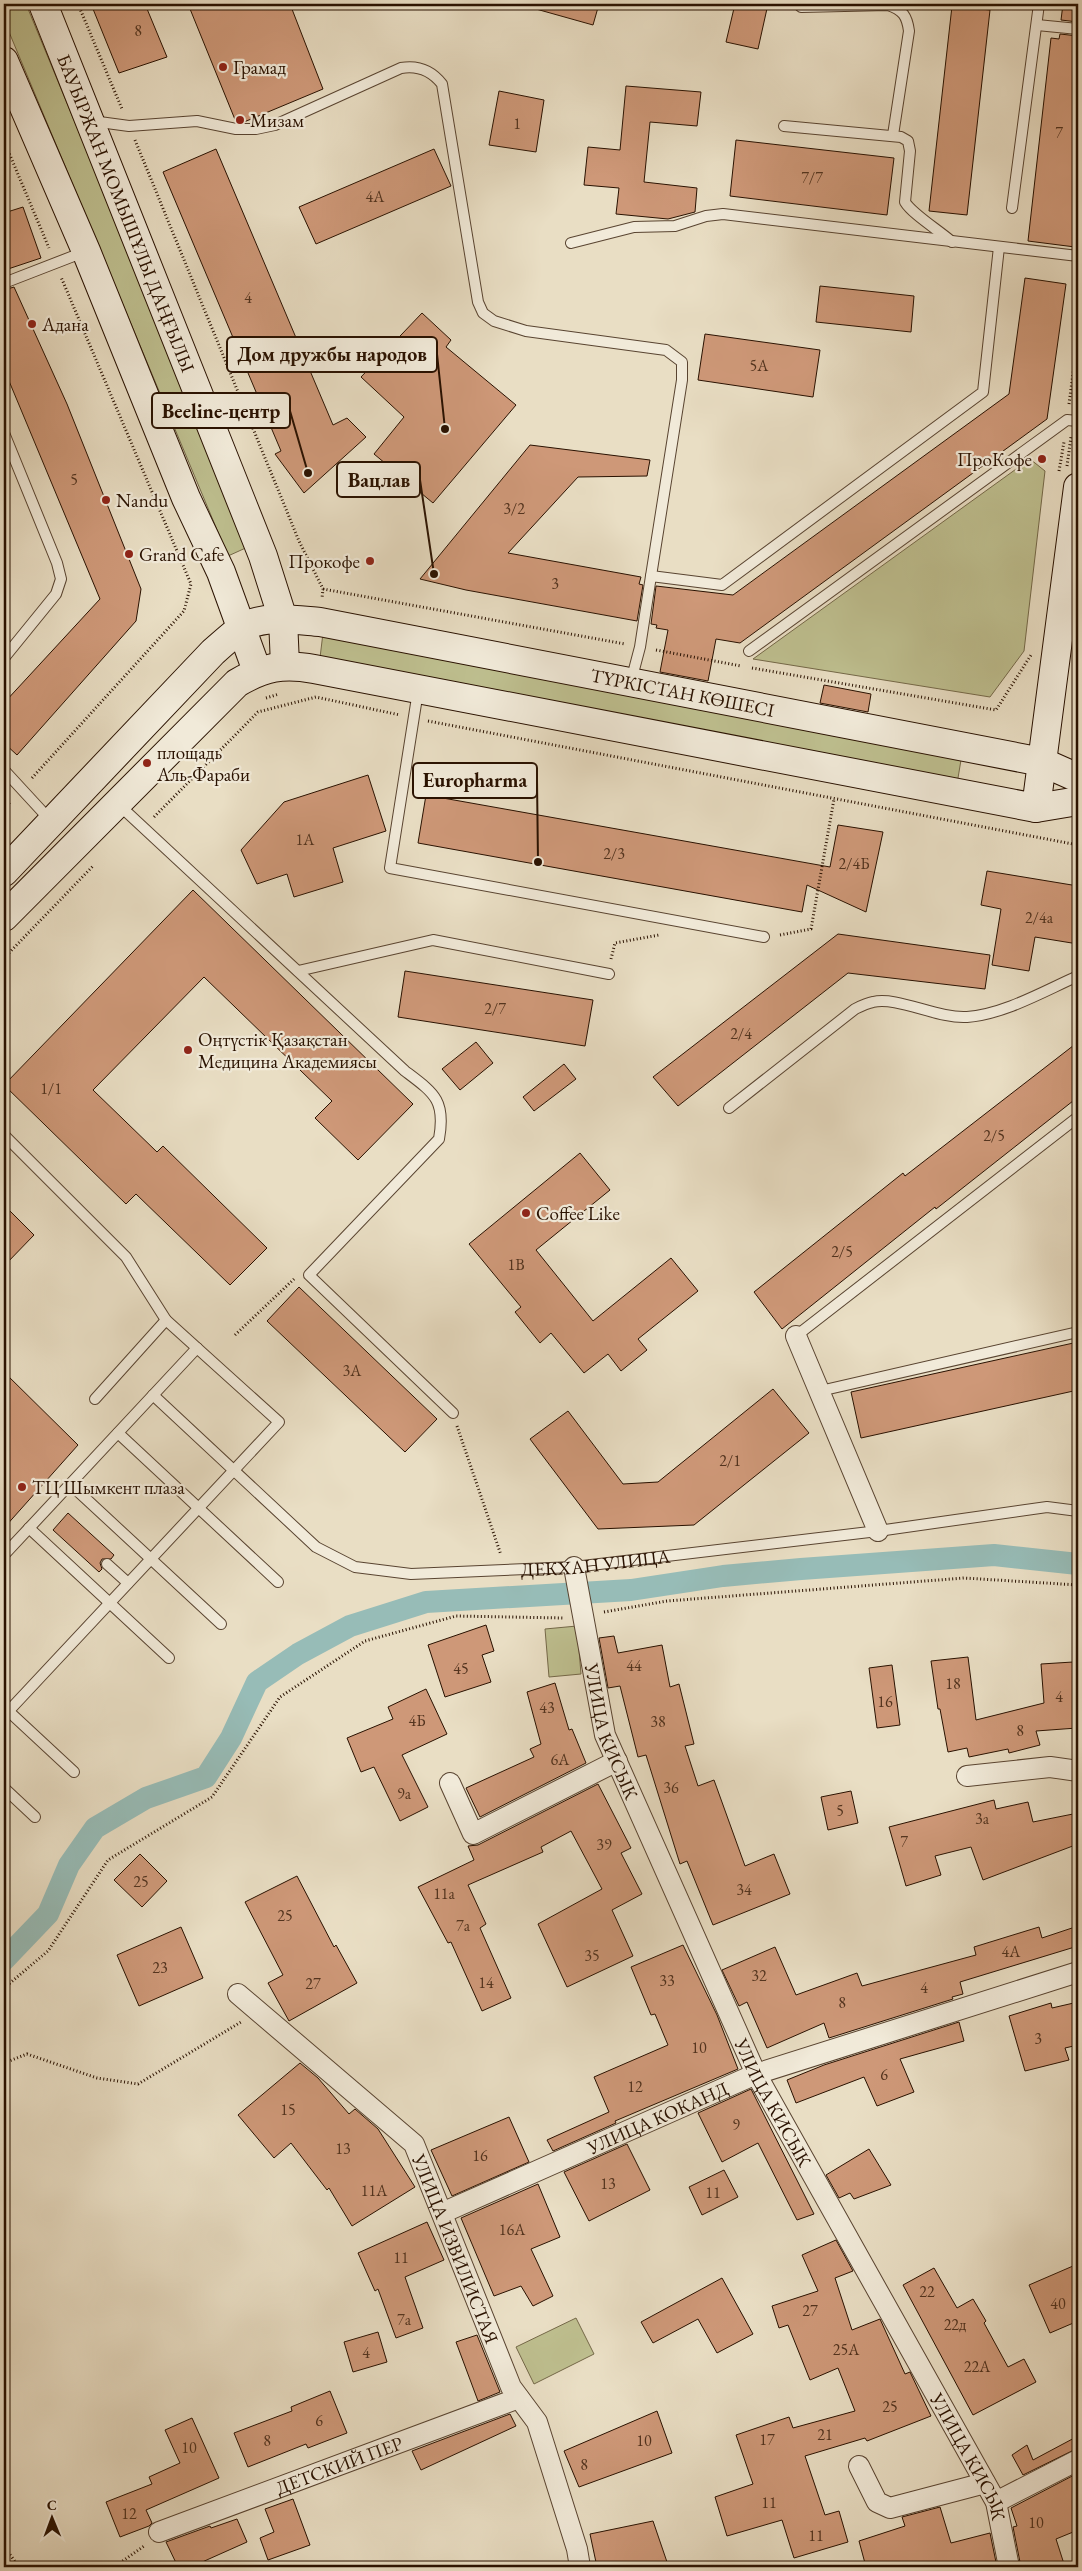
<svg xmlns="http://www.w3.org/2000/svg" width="1082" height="2571" font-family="'EB Garamond',serif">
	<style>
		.green { fill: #bebf8f; stroke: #746848 }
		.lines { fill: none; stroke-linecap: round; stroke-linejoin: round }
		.canal { stroke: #97bcb7; stroke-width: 22 }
		.building { fill: #ce9878; stroke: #291100 }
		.lane-casing { stroke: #594431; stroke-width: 12 }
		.street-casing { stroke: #594431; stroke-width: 22 }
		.secondary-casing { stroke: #291100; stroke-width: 30 }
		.path { stroke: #291100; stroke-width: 3; stroke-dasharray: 1 2.5; stroke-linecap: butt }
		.lane { stroke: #f1ead9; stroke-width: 10 }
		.street { stroke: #f1ead9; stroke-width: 20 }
		.secondary { stroke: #f1ead9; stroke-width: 28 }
		.poi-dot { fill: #8f2418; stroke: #f1ead9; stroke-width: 2 }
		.labels { text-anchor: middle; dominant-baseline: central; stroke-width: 4.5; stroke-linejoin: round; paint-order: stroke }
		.number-label { font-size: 16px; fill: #52331e }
		.poi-label { font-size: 19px; fill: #291100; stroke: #f1ead9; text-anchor: start }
		.street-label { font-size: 19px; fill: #291100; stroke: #f1ead9 }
		.leader { fill: none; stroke: #291100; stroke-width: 2 }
		.callout-dot { fill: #291100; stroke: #f1ead9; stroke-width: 2 }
		.callout { fill: #f1ead9; stroke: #291100; stroke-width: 2 }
		.callout-label { font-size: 20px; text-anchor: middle; font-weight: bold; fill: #291100 }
	</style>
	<rect width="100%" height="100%" fill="#e9dec4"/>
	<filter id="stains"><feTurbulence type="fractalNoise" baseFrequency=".004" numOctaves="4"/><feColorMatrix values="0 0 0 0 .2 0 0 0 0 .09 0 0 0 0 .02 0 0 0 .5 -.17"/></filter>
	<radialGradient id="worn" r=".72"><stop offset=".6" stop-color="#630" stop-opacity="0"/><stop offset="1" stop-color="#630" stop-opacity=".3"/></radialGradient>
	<g class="green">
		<polygon points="4,4 26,4 250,546 228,556 4,20"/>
		<polygon points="1030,459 1045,471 1024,651 990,697 753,659"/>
		<polygon points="323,633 963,748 956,790 319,666"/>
		<polygon points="577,1626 581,1674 549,1677 545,1629"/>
		<polygon points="576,2318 594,2354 534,2384 516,2347"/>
	</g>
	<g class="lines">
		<polyline class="canal" points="4,1960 48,1914 69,1865 95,1828 146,1798 206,1777 231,1738 257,1682 298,1654 350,1626 426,1602 631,1590 723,1576 801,1569 994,1555 1078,1564"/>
	</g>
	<g class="building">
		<polygon points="91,4 145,4 167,57 119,73"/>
		<polygon points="188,4 290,4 323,89 244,122 236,122"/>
		<polygon points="537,4 599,4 593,25 536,9"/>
		<polygon points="735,4 768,4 758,49 726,42"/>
		<polygon points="1063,4 1078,4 1078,22 1061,20"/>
		<polygon points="952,6 990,10 967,215 929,211"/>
		<polygon points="1060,34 1078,36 1078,222 1075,247 1028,241 1051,38 1059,39"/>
		<polygon points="626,86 701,92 697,126 650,122 644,182 697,188 695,212 668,219 616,214 619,188 584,185 588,147 620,150"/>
		<polygon points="499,91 544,100 536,152 489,145"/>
		<polygon points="736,140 894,158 887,215 730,196"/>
		<polygon points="216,149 333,425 347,418 366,437 304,493 275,454 281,451 163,172"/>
		<polygon points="434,149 451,186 316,244 299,207"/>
		<polygon points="23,207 41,258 5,270 8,274 4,276 4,213"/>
		<polygon points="1025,278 1066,284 1047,419 740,643 716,639 708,681 660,672 668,630 656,628 657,625 651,624 656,586 733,595 1009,394"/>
		<polygon points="820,286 914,296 911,332 816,322"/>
		<polygon points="14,287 67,404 141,589 136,621 17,755 4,743 4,703 100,599 4,369 4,290"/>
		<polygon points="422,313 451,340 446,347 516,405 433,503 374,454 404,417 361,377"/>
		<polygon points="705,334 820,350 813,397 698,380"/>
		<polygon points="530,445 650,460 647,476 578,477 508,553 641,577 639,584 643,585 637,621 466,590 420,579"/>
		<polygon points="824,685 871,694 868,712 820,703"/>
		<polygon points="368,775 386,831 333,848 343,882 294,897 287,874 257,884 241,850 284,802"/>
		<polygon points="426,795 830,867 838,825 883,832 866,912 807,885 802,912 418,843"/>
		<polygon points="987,871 1078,886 1078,944 1035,937 1029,971 992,965 1001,909 981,905"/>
		<polygon points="193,890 413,1104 358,1160 315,1118 332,1101 204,977 93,1090 157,1152 163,1146 267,1248 230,1285 136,1194 126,1204 4,1085"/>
		<polygon points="838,934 990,955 985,989 848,973 678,1106 653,1077"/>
		<polygon points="405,971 593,1000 585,1046 398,1017"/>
		<polygon points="476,1042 493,1063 460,1090 442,1069"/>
		<polygon points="1078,1042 1078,1097 936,1209 935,1207 782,1329 754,1292 903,1173 905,1176"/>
		<polygon points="564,1064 576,1079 534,1111 523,1097"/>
		<polygon points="580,1153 610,1190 536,1250 593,1321 671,1258 698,1291 638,1339 647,1350 621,1371 608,1354 584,1373 551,1333 540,1343 515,1312 521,1307 469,1244"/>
		<polygon points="4,1205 34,1235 4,1266"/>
		<polygon points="299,1287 437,1419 405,1452 267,1321"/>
		<polygon points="1078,1342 1078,1390 861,1438 851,1392"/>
		<polygon points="4,1372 78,1445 4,1528"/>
		<polygon points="773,1389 809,1433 694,1525 598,1529 530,1439 568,1411 623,1484 658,1482"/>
		<polygon points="68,1513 114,1555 111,1559 102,1559 100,1563 102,1569 99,1572 53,1530"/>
		<polygon points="486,1625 494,1651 482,1655 491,1682 445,1697 428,1645"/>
		<polygon points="614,1636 618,1653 662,1645 670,1687 679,1684 694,1744 685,1746 698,1786 714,1780 745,1866 774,1854 790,1894 713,1925 687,1861 680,1864 646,1755 638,1757 620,1686 608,1688 599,1638"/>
		<polygon points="968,1657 976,1720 1044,1703 1041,1664 1073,1662 1077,1728 1036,1731 1040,1745 1009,1753 1008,1749 969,1757 967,1748 948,1752 940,1709 938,1709 931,1661"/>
		<polygon points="892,1665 900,1725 877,1728 869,1668"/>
		<polygon points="555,1683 569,1730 572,1729 586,1763 480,1817 466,1788 534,1757 530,1749 541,1744 527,1692"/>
		<polygon points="426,1689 447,1734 402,1755 428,1807 400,1821 374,1767 361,1772 347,1738 393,1719 388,1707"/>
		<polygon points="598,1784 631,1848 621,1853 642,1894 612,1910 633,1956 567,1987 538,1924 602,1889 571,1831 541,1847 543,1852 468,1885 486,1924 480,1928 511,1998 482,2011 451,1942 448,1943 418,1887 474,1860 468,1846 478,1845"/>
		<polygon points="851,1791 858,1823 828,1830 821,1797"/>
		<polygon points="994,1800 996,1809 1028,1802 1033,1822 1078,1813 1078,1844 983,1880 971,1847 935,1856 941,1875 906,1886 889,1827"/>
		<polygon points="140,1854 167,1881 142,1907 114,1880"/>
		<polygon points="297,1876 334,1947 336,1945 357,1983 289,2021 268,1983 283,1975 245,1902"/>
		<polygon points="1078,1926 1078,1946 960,1982 963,1994 952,1997 953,1999 829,2038 824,2023 767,2048 747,2002 739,2006 722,1970 775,1947 796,1995 857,1973 862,1986 976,1955 974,1947 1039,1927 1042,1938"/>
		<polygon points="181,1927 203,1978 139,2006 117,1955"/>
		<polygon points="683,1945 717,2015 738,2069 615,2121 616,2123 553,2151 547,2140 609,2112 594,2077 668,2045 655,2014 651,2015 631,1967"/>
		<polygon points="1078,2002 1078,2045 1065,2048 1069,2060 1025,2071 1009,2016 1051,2003 1052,2008"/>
		<polygon points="959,2022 964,2041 900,2059 914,2092 877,2106 864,2077 796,2103 787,2080 824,2065"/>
		<polygon points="300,2063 318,2078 349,2114 355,2109 378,2129 415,2187 352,2226 329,2188 327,2190 291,2143 274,2158 238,2115"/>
		<polygon points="751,2089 814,2214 797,2220 758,2143 722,2162 698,2113"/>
		<polygon points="509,2117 529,2162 452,2196 431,2150"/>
		<polygon points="627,2144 650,2190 589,2221 564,2172"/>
		<polygon points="869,2149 891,2185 854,2199 850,2193 839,2198 826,2175"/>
		<polygon points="724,2170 738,2197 702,2215 689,2187"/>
		<polygon points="538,2184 560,2237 531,2249 553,2296 533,2306 521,2286 494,2296 461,2218"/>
		<polygon points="427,2222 444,2260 405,2277 423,2328 396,2338 378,2289 375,2291 358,2253"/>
		<polygon points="836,2240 853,2271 835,2278 852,2330 880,2319 905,2374 910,2372 931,2416 867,2441 865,2438 805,2456 825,2515 839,2511 848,2542 794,2558 782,2520 727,2536 715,2497 753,2484 736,2435 789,2417 793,2428 855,2411 838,2368 810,2380 788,2325 779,2328 772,2306 818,2291 802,2255"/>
		<polygon points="1073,2266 1078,2277 1078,2321 1050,2333 1029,2285"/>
		<polygon points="934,2268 957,2308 973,2299 986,2321 984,2323 1008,2367 1024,2359 1036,2382 973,2415 903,2285"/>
		<polygon points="722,2278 753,2334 717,2353 698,2319 653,2343 641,2322"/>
		<polygon points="378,2332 387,2362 353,2372 344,2342"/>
		<polygon points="477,2335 500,2392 478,2401 456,2342"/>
		<polygon points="330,2391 347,2433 308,2448 306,2444 248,2467 234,2433 292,2411 291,2407"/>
		<polygon points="657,2411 672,2453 579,2487 564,2451"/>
		<polygon points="510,2414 516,2426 421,2470 412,2451"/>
		<polygon points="192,2418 219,2478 146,2510 152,2523 149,2526 120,2537 106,2502 152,2484 149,2477 180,2463 165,2430"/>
		<polygon points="1078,2436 1078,2448 1023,2475 1012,2455 1027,2445 1033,2460"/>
		<polygon points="1078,2473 1078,2530 1056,2539 1065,2567 1021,2567 1013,2527 1017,2526 1011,2508"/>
		<polygon points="293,2499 310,2545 268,2560 260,2538 274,2532 265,2509"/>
		<polygon points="940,2507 951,2543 990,2533 997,2567 866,2567 859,2541 905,2526 902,2517"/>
		<polygon points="237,2519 247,2542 191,2567 178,2567 166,2542 210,2526 211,2528"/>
		<polygon points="653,2521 667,2562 649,2567 597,2567 590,2534"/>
	</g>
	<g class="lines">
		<defs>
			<g id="lane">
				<path d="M801 7 888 5C903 10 907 16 909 31L893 135"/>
				<polyline points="1037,25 1078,29"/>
				<path d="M92 121 129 126 197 121 236 129H256L275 125 401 68C418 65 431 70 442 84L478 302 483 313 494 321 526 331 666 350 682 362V380L651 576"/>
				<path d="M784 126 901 137 908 141 910 151 905 202C912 214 940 231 952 242"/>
				<polyline points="1012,208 1039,4"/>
				<polyline points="571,243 634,227 675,226 706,216 723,214 1078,256"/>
				<polyline points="4,283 84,252"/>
				<polyline points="4,433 57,563 61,579 56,594 4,658"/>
				<polyline points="749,651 1067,420 1078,421"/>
				<polyline points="631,681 640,647 651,576 722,585 983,392 999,247"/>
				<polyline points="418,691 390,868 764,937"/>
				<polyline points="4,770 51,821"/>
				<path d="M118 804 405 1071C434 1093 446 1100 439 1139L309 1275 453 1413"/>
				<polyline points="298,971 433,940 609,974"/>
				<path d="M729 1108 855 1009C861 1006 867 1003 873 1002 897 996 938 1019 967 1017 1005 1014 1044 991 1078 976"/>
				<polyline points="4,1135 126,1257 166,1320 279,1422 4,1716"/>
				<polyline points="796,1336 1078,1117"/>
				<polyline points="820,1391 1078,1332"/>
				<path id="s1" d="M153 1395 316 1547 355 1567 411 1574 574 1567 878 1531 1047 1507 1078 1511"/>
				<polyline points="95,1399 166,1320"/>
				<polyline points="118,1433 278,1582"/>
				<polyline points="70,1484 221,1624"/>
				<polyline points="29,1528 169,1658"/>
				<polyline points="4,1555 197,1348"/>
				<polyline points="107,1564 128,1583"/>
				<polyline points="4,1707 74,1772"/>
				<polyline points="4,1788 35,1817"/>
			</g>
			<g id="street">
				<polyline points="796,1336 878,1531"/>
				<path id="s2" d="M574 1567 605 1735 756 2074 996 2502 1009 2567"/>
				<polyline points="967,1776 1050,1767 1078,1771"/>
				<polyline points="450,1783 473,1834 617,1761"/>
				<path id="s3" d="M238 1994 414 2144 511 2387 537 2422 577 2549 580 2567"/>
				<path id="s4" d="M442 2213 756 2074 1078 1972"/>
				<polyline points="859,2466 877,2502 890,2508 985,2483"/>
				<polyline points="996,2502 1078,2460"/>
				<path id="s5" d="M159 2532 519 2398"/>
			</g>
			<g id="secondary">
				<path id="s6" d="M43 4 263 556 283 619 285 665"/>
				<polyline points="4,61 86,251 186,498 221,572 257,671"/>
				<polyline points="1036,808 1078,487"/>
				<path id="s7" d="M4 872 213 652C222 644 231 636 240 629 263 614 295 620 320 622L1042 762 1078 778"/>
				<path d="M4 917 237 683C264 667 283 663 314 669L1036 808 1078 801"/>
			</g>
		</defs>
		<use href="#lane" class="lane-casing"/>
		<use href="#street" class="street-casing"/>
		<use href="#secondary" class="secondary-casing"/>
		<g class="path">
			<polyline points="78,4 122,109"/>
			<polyline points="135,140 299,541 323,589 322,598"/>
			<polyline points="4,141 49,248"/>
			<polyline points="1069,404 1078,336"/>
			<polyline points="1076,406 1078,387"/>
			<polyline points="1067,466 1071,437"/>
			<polyline points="1059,471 1064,442"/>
			<polyline points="323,589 625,644"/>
			<polyline points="656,650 741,666"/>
			<polyline points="752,668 996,710 1031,655"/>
			<polyline points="266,698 279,694"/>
			<polyline points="428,721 1078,845"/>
			<polyline points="32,778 184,611 191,584 61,277"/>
			<polyline points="4,808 11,801"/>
			<polyline points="154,817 258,712 316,697 400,715"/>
			<polyline points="780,935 811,929 834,799"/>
			<polyline points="4,958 94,865"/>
			<polyline points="611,959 615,943 659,935"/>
			<polyline points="235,1335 294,1279"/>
			<polyline points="457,1426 501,1555"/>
			<polyline points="604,1612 667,1601 964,1578 1078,1585"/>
			<polyline points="4,1988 48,1951 108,1860 212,1797 280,1697 365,1641 456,1616 563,1618"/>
			<polyline points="4,2063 27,2054 97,2078 138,2084 241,2022"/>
			<polyline points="4,2290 4,2299"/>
			<polyline points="4,2521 6,2549 19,2567"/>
			<polyline points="114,2567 144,2546"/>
		</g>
		<use href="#lane" class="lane"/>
		<use href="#street" class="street"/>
		<use href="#secondary" class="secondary"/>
	</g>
	<g class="poi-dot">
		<circle cx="223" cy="67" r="5"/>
		<circle cx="240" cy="120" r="5"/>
		<circle cx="32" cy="324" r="5"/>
		<circle cx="1042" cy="459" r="5"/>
		<circle cx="106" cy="500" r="5"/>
		<circle cx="129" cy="554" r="5"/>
		<circle cx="370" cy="561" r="5"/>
		<circle cx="147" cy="763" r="5"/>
		<circle cx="188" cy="1050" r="5"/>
		<circle cx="526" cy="1213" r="5"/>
		<circle cx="22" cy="1487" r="5"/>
	</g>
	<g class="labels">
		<g class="number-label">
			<text x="138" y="30">8</text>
			<text x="517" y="123">1</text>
			<text x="1059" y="132">7</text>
			<text x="812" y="177">7/7</text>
			<text x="375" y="196">4А</text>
			<text x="248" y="297">4</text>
			<text x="759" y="365">5А</text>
			<text x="74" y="479">5</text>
			<text x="514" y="508">3/2</text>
			<text x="555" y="583">3</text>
			<text x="305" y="839">1А</text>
			<text x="614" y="853">2/3</text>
			<text x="854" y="863">2/4Б</text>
			<text x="1039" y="917">2/4а</text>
			<text x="495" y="1008">2/7</text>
			<text x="741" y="1033">2/4</text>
			<text x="51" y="1088">1/1</text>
			<text x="994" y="1135">2/5</text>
			<text x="842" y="1251">2/5</text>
			<text x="516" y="1264">1В</text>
			<text x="352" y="1370">3А</text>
			<text x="730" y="1460">2/1</text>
			<text x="634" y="1665">44</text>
			<text x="461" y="1668">45</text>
			<text x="953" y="1683">18</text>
			<text x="1059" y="1696">4</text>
			<text x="885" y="1701">16</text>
			<text x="547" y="1707">43</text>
			<text x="417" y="1720">4Б</text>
			<text x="658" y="1721">38</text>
			<text x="1020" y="1730">8</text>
			<text x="560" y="1759">6А</text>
			<text x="671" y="1787">36</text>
			<text x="404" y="1793">9а</text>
			<text x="840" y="1810">5</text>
			<text x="982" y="1818">3а</text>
			<text x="904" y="1841">7</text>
			<text x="604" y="1844">39</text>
			<text x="141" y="1881">25</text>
			<text x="744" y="1889">34</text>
			<text x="444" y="1893">11а</text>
			<text x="285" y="1915">25</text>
			<text x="463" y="1925">7а</text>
			<text x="1011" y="1951">4А</text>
			<text x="592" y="1955">35</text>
			<text x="160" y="1967">23</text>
			<text x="759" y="1975">32</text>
			<text x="667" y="1980">33</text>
			<text x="486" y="1982">14</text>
			<text x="313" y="1983">27</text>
			<text x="924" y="1987">4</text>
			<text x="842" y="2002">8</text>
			<text x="1038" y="2038">3</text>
			<text x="699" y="2047">10</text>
			<text x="884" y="2074">6</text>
			<text x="635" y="2086">12</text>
			<text x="288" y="2109">15</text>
			<text x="736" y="2124">9</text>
			<text x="343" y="2148">13</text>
			<text x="480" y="2155">16</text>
			<text x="608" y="2183">13</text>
			<text x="374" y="2190">11А</text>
			<text x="713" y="2192">11</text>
			<text x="512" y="2229">16А</text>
			<text x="401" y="2257">11</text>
			<text x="927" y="2291">22</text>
			<text x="1058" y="2303">40</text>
			<text x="810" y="2310">27</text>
			<text x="404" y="2319">7а</text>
			<text x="955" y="2324">22д</text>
			<text x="846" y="2349">25А</text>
			<text x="366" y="2352">4</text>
			<text x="977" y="2366">22А</text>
			<text x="890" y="2406">25</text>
			<text x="319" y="2420">6</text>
			<text x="825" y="2434">21</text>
			<text x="767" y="2439">17</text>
			<text x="267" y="2440">8</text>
			<text x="644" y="2440">10</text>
			<text x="189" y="2447">10</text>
			<text x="584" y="2464">8</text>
			<text x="769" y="2502">11</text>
			<text x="129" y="2513">12</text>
			<text x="1036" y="2522">10</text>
			<text x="816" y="2535">11</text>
		</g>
		<g class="poi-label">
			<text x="233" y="67">Грамад</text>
			<text x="250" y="120">Мизам</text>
			<text x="42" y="324">Адана</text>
			<text x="1032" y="459" text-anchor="end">ПроКофе</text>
			<text x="116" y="500">Nandu</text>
			<text x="139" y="554">Grand Cafe</text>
			<text x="360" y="561" text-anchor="end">Прокофе</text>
			<text x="157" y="752">площадь<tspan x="157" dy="22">Аль-Фараби</tspan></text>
			<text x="198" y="1039">Оңтүстік Қазақстан<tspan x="198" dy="22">Медицина Академиясы</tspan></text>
			<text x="536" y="1213">Coffee Like</text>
			<text x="32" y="1487">ТЦ Шымкент плаза</text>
		</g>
		<g class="street-label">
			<text stroke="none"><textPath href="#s6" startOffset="225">БАУЫРЖАН МОМЫШҰЛЫ ДАҢҒЫЛЫ</textPath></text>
			<text stroke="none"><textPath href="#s7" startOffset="790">ТҮРКІСТАН КӨШЕСІ</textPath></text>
			<text stroke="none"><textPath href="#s1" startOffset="508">ДЕКХАН УЛИЦА</textPath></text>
			<text stroke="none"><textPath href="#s2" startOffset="169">УЛИЦА КИСЫК</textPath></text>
			<text stroke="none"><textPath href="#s2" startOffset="575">УЛИЦА КИСЫК</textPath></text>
			<text stroke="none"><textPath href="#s4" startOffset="236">УЛИЦА КОКАНД</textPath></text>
			<text stroke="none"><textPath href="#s3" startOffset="344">УЛИЦА ИЗВИЛИСТАЯ</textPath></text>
			<text stroke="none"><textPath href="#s2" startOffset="980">УЛИЦА КИСЫК</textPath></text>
			<text stroke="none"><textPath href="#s5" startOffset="192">ДЕТСКИЙ ПЕР</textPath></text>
		</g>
	</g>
	<path class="leader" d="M445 429L437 354M308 473L290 411M434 574L420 480M538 862L537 780"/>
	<g class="callout-dot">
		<circle cx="445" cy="429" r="5"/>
		<circle cx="308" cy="473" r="5"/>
		<circle cx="434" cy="574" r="5"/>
		<circle cx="538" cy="862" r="5"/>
	</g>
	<g class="callout">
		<rect x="227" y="337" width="210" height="35" rx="5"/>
		<rect x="152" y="393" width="138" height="35" rx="5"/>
		<rect x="337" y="462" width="83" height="35" rx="5"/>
		<rect x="413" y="763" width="124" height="35" rx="5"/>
	</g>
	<g class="callout-label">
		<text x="332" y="361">Дом дружбы народов</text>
		<text x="221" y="418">Beeline-центр</text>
		<text x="379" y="487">Вацлав</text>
		<text x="475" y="787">Europharma</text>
	</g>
	<rect width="1082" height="2571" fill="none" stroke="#e9dec4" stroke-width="20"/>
	<rect x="5" y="5" width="1072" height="2561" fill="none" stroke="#291100" stroke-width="2.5"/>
	<rect x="10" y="10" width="1062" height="2551" fill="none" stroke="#291100"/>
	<g transform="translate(52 2518) rotate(359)" stroke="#f1ead9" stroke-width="4" paint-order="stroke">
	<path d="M0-4L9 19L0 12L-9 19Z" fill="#291100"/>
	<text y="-8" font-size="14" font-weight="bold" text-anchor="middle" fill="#291100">С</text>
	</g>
	<rect width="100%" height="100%" filter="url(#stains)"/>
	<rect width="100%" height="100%" fill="url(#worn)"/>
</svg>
